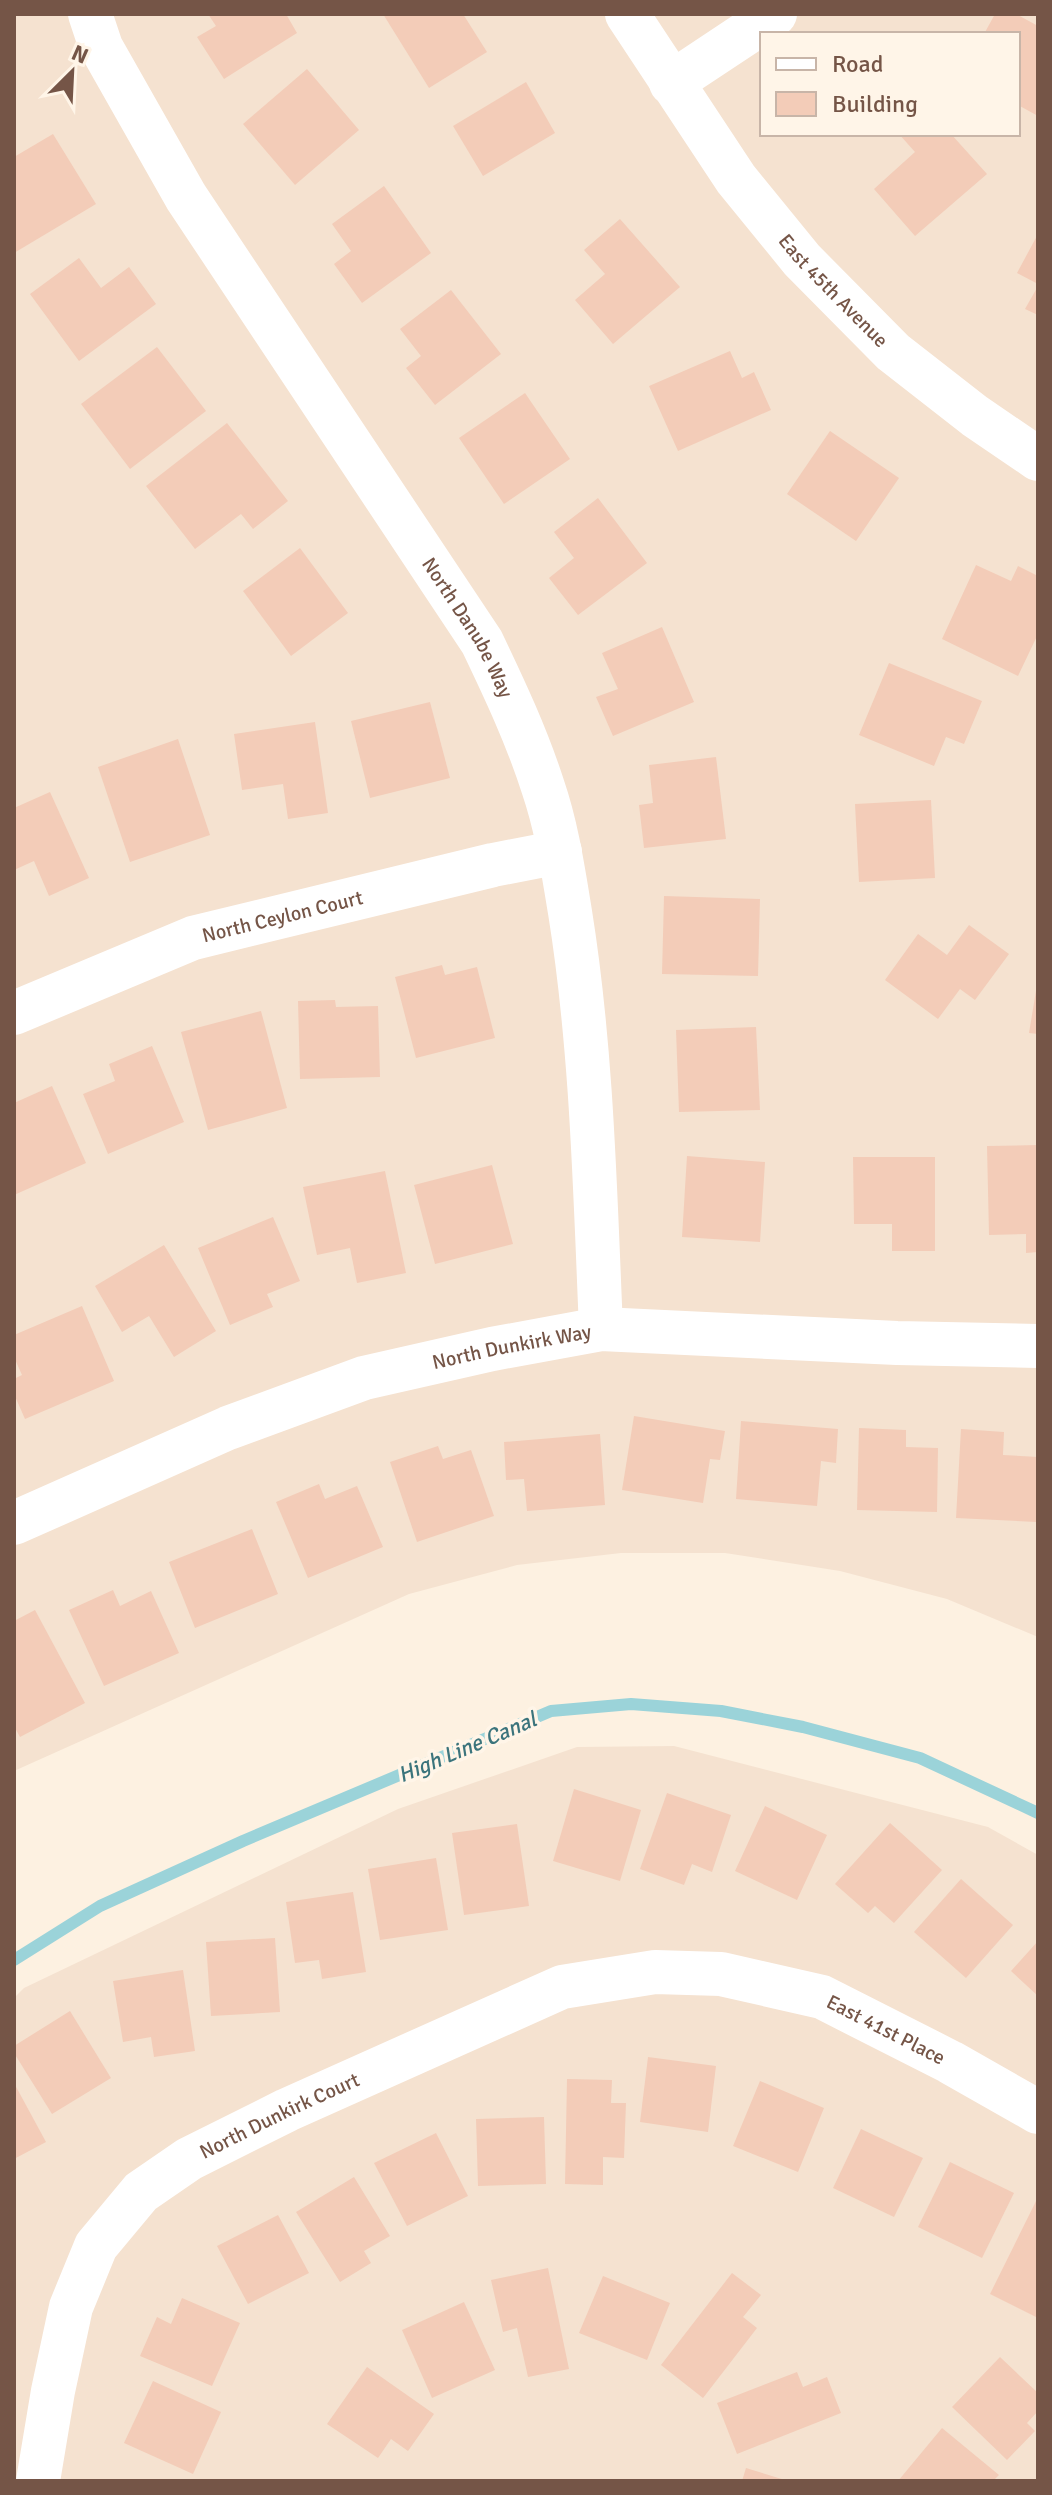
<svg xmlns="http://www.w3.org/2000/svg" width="1052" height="2495" font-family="Signika,sans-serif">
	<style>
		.residential { fill: #f5e2d0; fill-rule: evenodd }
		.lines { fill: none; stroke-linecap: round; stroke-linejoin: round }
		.stream { stroke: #9bd3d9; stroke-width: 12 }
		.building { fill: #f3ccb8 }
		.street { stroke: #fff; stroke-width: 44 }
		.secondary { stroke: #fff; stroke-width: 44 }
		.labels { text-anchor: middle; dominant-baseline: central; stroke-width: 7; stroke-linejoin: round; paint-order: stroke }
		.street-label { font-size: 20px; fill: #755547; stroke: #fff5e8 }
		.water-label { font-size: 22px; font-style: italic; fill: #3b747c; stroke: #fff5e8 }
	</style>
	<rect width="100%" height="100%" fill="#fdf1e1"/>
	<g class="residential">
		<path d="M14 14H1038V1637L947 1599 840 1571 725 1553H621L517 1565 409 1594 14 1771ZM762 34H1018V134H762Z"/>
		<polygon points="674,1746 988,1827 1038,1855 1038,2481 14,2481 14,1998 24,1988 398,1809 577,1747"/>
	</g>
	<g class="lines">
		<polyline class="stream" points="14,1960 100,1906 243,1841 551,1711 631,1704 721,1711 803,1727 920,1758 1038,1813"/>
	</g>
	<g class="building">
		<polygon points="208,14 286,14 297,33 224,79 197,37 216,26"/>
		<polygon points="383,14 463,14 487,52 429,88"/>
		<polygon points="995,14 1016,14 1038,26 1038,116 1018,105 1018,34 984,34"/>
		<polygon points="307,69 359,130 295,185 243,124"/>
		<polygon points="526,82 555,133 483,176 453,126"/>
		<polygon points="53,134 96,204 14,253 14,157"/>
		<polygon points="899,134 951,134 987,174 915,236 874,189 915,152"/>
		<polygon points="384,186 431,253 362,303 334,264 351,251 332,224"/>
		<polygon points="620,219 680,287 613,344 575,300 605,274 584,250"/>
		<polygon points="1038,234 1038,284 1017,273"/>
		<polygon points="79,258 101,288 129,267 156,304 79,361 30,294"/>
		<polygon points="1038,286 1038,315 1025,309"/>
		<polygon points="451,290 501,354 435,405 406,368 421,356 400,329"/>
		<polygon points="157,347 206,411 130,469 81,404"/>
		<polygon points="730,351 742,378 754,372 771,410 678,451 649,386"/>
		<polygon points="525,393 570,459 504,504 459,438"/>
		<polygon points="227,423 288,501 253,529 241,514 195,549 146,486"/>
		<polygon points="830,431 899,478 856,541 787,494"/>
		<polygon points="598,498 647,563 578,615 549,578 574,558 554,532"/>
		<polygon points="300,548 348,613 291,656 243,591"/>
		<polygon points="976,565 1011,581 1018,566 1038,576 1038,634 1018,676 942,639"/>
		<polygon points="662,627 694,702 613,736 596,697 618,689 602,653"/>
		<polygon points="889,663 982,701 964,744 946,737 934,766 859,735"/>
		<polygon points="430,702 450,778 370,798 351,721"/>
		<polygon points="315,722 328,813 288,819 283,784 242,790 234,734"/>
		<polygon points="178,739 210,835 130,862 98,767"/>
		<polygon points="716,757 726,839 644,848 639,805 653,803 649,765"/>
		<polygon points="50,792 89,878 49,896 34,861 14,870 14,808"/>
		<polygon points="931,800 935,878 859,882 855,804"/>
		<polygon points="664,896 760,899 758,976 662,974"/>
		<polygon points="969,925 1009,954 975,1000 960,989 938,1019 885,980 918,934 947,955"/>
		<polygon points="442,965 445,975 477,967 495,1038 416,1058 395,977"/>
		<polygon points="1036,991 1038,992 1038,1034 1029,1033"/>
		<polygon points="335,1000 336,1007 378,1006 380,1077 300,1079 298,1001"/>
		<polygon points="261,1011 287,1108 208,1130 181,1032"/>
		<polygon points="756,1027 760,1110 679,1112 676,1030"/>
		<polygon points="152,1046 184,1122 108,1154 83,1094 115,1081 109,1064"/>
		<polygon points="52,1086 86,1163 14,1195 14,1103"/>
		<polygon points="1038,1145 1038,1252 1026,1253 1026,1234 989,1235 987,1146"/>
		<polygon points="687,1156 765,1162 760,1242 682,1237"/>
		<polygon points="853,1157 935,1157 935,1251 892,1251 892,1224 854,1224"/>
		<polygon points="492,1165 513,1244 435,1264 414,1185"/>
		<polygon points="385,1171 406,1273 357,1283 350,1248 317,1255 303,1187"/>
		<polygon points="273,1217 300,1281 267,1294 273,1307 230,1325 198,1248"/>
		<polygon points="164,1245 216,1331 174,1357 149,1316 122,1332 95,1286"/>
		<polygon points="82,1306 114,1381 25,1419 14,1394 14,1379 22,1375 14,1357 14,1335"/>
		<polygon points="634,1416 725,1431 720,1460 710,1459 703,1503 622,1490"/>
		<polygon points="741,1421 838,1429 836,1463 821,1461 817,1506 736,1499"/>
		<polygon points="859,1428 906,1430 906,1447 938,1448 937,1512 857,1510"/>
		<polygon points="961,1429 1004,1432 1003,1455 1038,1457 1036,1522 956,1518"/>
		<polygon points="600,1434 605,1505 527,1511 524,1479 506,1480 504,1442"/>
		<polygon points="438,1446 443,1459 471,1450 494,1516 417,1542 390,1462"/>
		<polygon points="319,1484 325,1499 357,1486 383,1547 308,1578 276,1502"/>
		<polygon points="252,1529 278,1594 195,1628 169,1562"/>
		<polygon points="113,1590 120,1606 151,1591 179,1653 104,1686 69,1610"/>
		<polygon points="35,1610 85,1703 20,1737 14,1726 14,1621"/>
		<polygon points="574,1789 641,1810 620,1881 553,1861"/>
		<polygon points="667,1793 731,1815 712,1872 692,1864 684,1885 640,1869"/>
		<polygon points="765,1806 827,1835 797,1900 735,1871"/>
		<polygon points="890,1823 942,1870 894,1923 875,1906 868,1913 835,1884"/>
		<polygon points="517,1824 529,1906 464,1915 452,1833"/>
		<polygon points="436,1858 448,1930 380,1940 368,1869"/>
		<polygon points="961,1879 1013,1925 966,1978 914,1932"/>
		<polygon points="353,1892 366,1972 322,1979 319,1960 295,1963 286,1902"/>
		<polygon points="275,1938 280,2012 211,2016 206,1942"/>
		<polygon points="1038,1941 1038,1996 1011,1971"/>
		<polygon points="183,1970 195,2051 154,2057 151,2037 123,2042 113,1981"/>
		<polygon points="70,2011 111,2078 52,2114 14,2053 14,2046"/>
		<polygon points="648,2057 716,2066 708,2132 640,2122"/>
		<polygon points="567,2079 612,2080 611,2103 626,2103 624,2158 603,2157 603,2185 565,2184"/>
		<polygon points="760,2081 824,2108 798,2172 733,2146"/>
		<polygon points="14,2083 46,2142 14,2159"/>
		<polygon points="544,2117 546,2184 478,2186 476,2119"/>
		<polygon points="861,2129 923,2158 894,2217 833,2188"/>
		<polygon points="436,2133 468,2196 407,2226 374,2163"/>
		<polygon points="950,2162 1014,2193 982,2258 918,2227"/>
		<polygon points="354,2177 390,2236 364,2251 371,2263 340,2282 296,2212"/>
		<polygon points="1038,2197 1038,2318 990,2294"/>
		<polygon points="278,2215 309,2273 248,2304 217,2246"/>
		<polygon points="548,2268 569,2369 528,2377 517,2328 503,2332 491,2280"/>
		<polygon points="732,2273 761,2295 743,2317 757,2328 703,2398 661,2365"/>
		<polygon points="603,2276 670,2303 647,2360 579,2333"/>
		<polygon points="182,2298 240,2323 212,2386 140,2356 157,2317 171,2324"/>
		<polygon points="464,2302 495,2370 432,2398 402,2330"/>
		<polygon points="1000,2357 1038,2393 1038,2411 1027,2423 1035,2431 1007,2460 952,2407"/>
		<polygon points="367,2367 434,2414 408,2451 391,2439 378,2458 327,2424"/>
		<polygon points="797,2372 803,2387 827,2377 841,2413 737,2454 717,2403"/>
		<polygon points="153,2381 221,2412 193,2474 124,2443"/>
		<polygon points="942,2428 999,2475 993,2481 898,2481"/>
		<polygon points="746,2468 785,2480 785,2481 742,2481"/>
	</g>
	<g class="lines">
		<g class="street">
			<path id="s1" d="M90 14 101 47 186 197 482 642C505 690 527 737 543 787 557 828 563 870 570 912 592 1049 595 1190 601 1329"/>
			<polyline points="671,83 775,14"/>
			<path id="s2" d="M14 1013 193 938 493 865 560 852"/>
			<path id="s3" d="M14 1523 228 1428 364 1378 492 1349 601 1329 897 1343 1038 1346"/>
			<path id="s4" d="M38 2481 53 2391 71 2307 96 2246 141 2192 189 2159 287 2110 562 1987 655 1972 721 1974 822 1997 950 2062 1038 2112"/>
		</g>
		<path class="secondary" id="s5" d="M627 14 736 179 802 260 893 352 975 416 1038 459"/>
	</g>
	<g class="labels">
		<g class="street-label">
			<text stroke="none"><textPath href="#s5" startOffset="346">East 45th Avenue</textPath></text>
			<text stroke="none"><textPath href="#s1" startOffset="722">North Danube Way</textPath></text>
			<text stroke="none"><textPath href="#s2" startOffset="286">North Ceylon Court</textPath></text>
			<text stroke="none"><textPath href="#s3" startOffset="530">North Dunkirk Way</textPath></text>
			<text stroke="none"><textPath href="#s4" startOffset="1118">East 41st Place</textPath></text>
			<text stroke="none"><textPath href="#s4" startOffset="472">North Dunkirk Court</textPath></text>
		</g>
		<g class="water-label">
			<text transform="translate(467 1747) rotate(-23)">High Line Canal</text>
		</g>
	</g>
	<rect width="1052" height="2495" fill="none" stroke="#755547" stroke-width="32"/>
	<rect x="760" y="32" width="260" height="104" fill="#fff5e8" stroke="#c8b5a8" stroke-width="2"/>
	<rect x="776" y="58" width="40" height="12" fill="#ffffff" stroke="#c8b5a8" stroke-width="2"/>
	<text x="832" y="72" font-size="24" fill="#755547">Road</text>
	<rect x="776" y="92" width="40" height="24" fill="#f3ccb8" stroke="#c8b5a8" stroke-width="2"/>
	<text x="832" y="112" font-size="24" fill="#755547">Building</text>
	<g transform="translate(72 72) rotate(24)" stroke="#fff5e8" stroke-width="6" paint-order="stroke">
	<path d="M0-6L14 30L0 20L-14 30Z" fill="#755547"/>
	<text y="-12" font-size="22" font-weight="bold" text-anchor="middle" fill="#755547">N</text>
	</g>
</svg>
